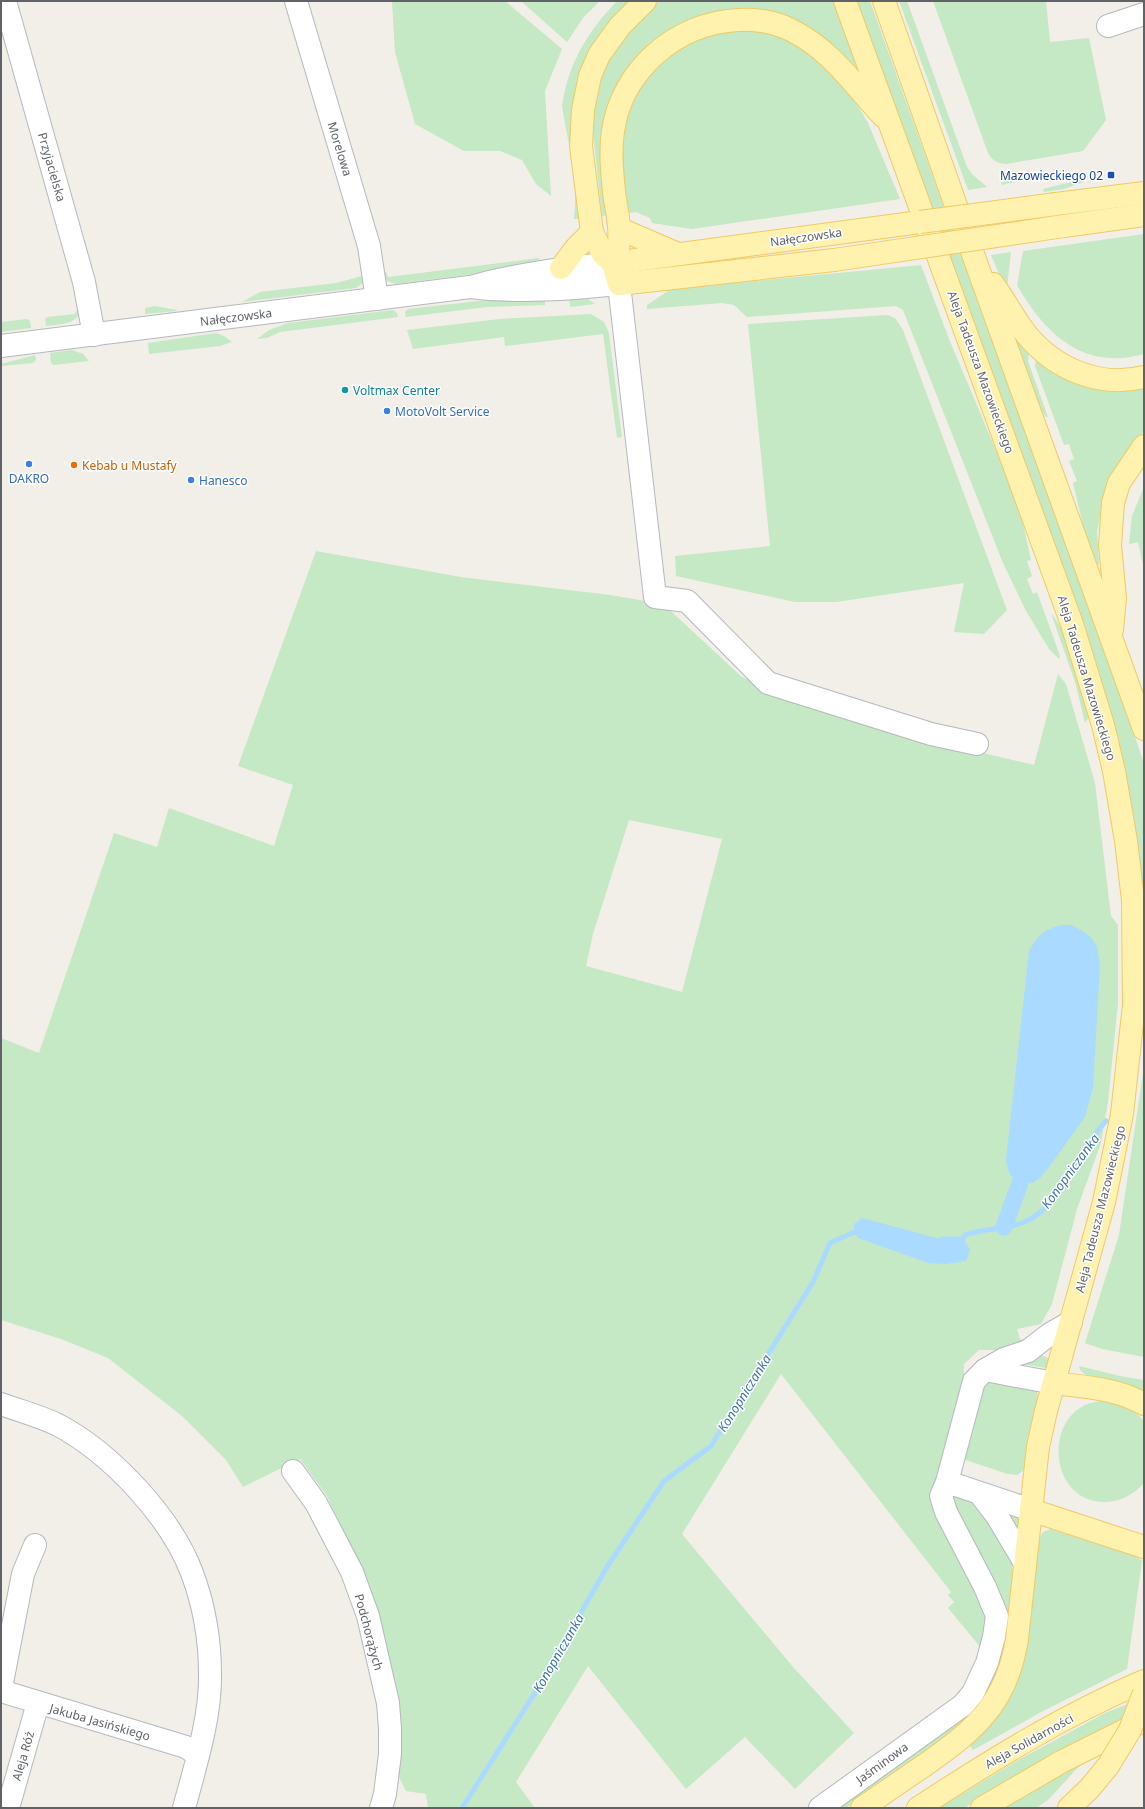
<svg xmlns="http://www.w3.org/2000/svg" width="1145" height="1809" font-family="'Noto Sans',sans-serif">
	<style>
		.green { fill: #c5e8c5; fill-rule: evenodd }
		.water { fill: #aadaff }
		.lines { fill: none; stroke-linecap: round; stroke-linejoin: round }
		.stream { stroke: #aadaff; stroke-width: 5 }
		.canal { stroke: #aadaff; stroke-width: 17 }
		.minor-casing { stroke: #b5b8bc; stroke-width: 24 }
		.major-casing { stroke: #f2c960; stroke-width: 24 }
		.minor { stroke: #fff; stroke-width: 22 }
		.major { stroke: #fff2af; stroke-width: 22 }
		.major-bridge-casing { stroke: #f2c960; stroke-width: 24; stroke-linecap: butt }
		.major-bridge { stroke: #fff2af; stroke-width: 22 }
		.transit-dot { fill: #1a4fb4; stroke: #fff; stroke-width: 1.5 }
		.culture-dot { fill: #0f9aa8; stroke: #fff; stroke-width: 1.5 }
		.shop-dot { fill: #3f7fe0; stroke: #fff; stroke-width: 1.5 }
		.food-dot { fill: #e8710a; stroke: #fff; stroke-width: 1.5 }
		.labels { text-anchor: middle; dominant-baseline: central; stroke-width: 3; stroke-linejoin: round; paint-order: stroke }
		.street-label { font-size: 12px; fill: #5f6368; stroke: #fff }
		.transit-label { font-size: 12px; fill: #164399; stroke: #fff; text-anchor: end }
		.culture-label { font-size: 12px; fill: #0d838f; stroke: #fff; text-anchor: start }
		.shop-label { font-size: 12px; fill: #366cbe; stroke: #fff; text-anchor: start }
		.food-label { font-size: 12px; fill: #c56008; stroke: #fff; text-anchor: start }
		.water-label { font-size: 13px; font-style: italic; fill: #4174aa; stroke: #fff }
	</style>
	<rect width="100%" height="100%" fill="#f1efe8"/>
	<g class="green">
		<polygon points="392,1 505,1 562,49 545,91 551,196 536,184 522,160 500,151 464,151 415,124 395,52"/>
		<polygon points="521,1 600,1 583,18 567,42"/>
		<path d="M617 1H632L605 29 579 219H574C579 182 568 143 562 106 568 64 588 31 617 1Z"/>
		<path d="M659 1H835L862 76 837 49 810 28 670 30 643 52 632 65 608 215 602 216 593 133C591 71 616 42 659 1Z"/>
		<polygon points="857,1 870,1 963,261 1041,467 1144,763 1144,898 1136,842 927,195"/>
		<polygon points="899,1 907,1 967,167 972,174 987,187 968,190"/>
		<path d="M933 1H1046L1050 42 1089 38 1106 120 1083 151 1006 164C997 163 993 161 988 153Z"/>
		<polygon points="751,29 777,35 815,54 855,101 868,123 900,199 692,229 652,223 650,218 636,212 630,213 626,203 622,162 624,132 627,116 633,99 650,72 679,47 721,31"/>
		<polygon points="1035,177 1002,185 1001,182"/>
		<polygon points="1083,179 1084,182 1064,189 1044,192 1043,189"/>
		<path d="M1144 234V354C1083 371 1045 334 1017 285L1023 251Z"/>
		<polygon points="1011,252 1007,287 1005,288 991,255"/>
		<polygon points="539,258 540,263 496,271 396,284 387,281 381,273 386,272 388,277"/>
		<polygon points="921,265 949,339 1019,505 1031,560 1027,561 1032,576 1027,579 1033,594 1037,592 1060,656 1059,659 1049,649 1026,611 1003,563 903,310 896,306 747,317 734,305 722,303 647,309 647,305 671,289"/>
		<polygon points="366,275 364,282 356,288 242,302 260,292 336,283"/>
		<polygon points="569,296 588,299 595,304 570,307"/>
		<polygon points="545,298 545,305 487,307 406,317 405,312 408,309 487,300"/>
		<polygon points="155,306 177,310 177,311 145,314 145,308"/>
		<path d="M82 309C76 325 61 324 46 326L45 319 47 317 75 314 77 310Z"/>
		<polygon points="393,310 397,313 398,317 280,332 267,338 257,339 269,330 288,323"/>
		<polygon points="591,314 604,322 609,333 622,437 617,438 603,334 505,346 504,337 413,349 407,330 500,319"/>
		<polygon points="887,315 895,318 903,330 1007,610 984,634 954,632 964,583 836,602 795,602 676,576 675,556 770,546 748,324"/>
		<polygon points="27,319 30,321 31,328 1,332 1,322"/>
		<polygon points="216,333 224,336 232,342 220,346 149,354 148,343"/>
		<polygon points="1012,333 1029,352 1028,361 1048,417 1046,417 1040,409"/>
		<polygon points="72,350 83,354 89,361 54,365 51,363 50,353"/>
		<polygon points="35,355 36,360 33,363 2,366 1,364"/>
		<polygon points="1036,358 1144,386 1144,431 1133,445 1103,502 1097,532 1099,563 1097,566 1088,546 1073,483 1077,481 1069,461 1074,459 1069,444 1064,445 1035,366"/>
		<polygon points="1144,487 1144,569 1138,542 1129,544 1132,516"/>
		<path d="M316 551 461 577 610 595 663 604 742 677 804 703 928 740 1034 765 1058 674 1066 684 1095 783 1111 916 1118 925V1003L1108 1102 1101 1143 1077 1209 1052 1304 1041 1324 1017 1329 1020 1339 1026 1340 1004 1350H979L964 1364V1382L950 1452 938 1470 933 1492 990 1618 982 1649 948 1608 954 1602 948 1595 951 1592 781 1374 682 1534 793 1667 854 1733 795 1789 745 1737 686 1789 588 1666 516 1782 535 1808H428L426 1794 406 1791 399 1777V1703L369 1584 327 1496 300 1459 243 1487 226 1460 182 1416 108 1358 61 1339 1 1320V1038L39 1053 38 1056 114 833 157 847 169 808 274 846 293 785 238 766ZM629 820 722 839 682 992 586 966 593 934Z"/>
		<polygon points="1051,613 1066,635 1090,715 1085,723 1076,685"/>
		<polygon points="1144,1066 1144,1357 1102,1349 1085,1343 1119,1235"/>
		<polygon points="1036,1353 1050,1359 1047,1368 1015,1363"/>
		<polygon points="1079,1366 1120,1376 1144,1380 1144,1391 1123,1383 1086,1375 1080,1370"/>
		<polygon points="987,1377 1037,1390 1038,1401 1026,1466 1024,1470 1017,1475 1008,1474 960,1458 979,1390"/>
		<path d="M1106 1401C1121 1404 1133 1409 1144 1421V1483C1134 1494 1122 1501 1107 1502 1043 1504 1042 1400 1106 1401Z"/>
		<polygon points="949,1492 971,1501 987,1513 1012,1562 1013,1576 1006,1641 1001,1661 994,1679 985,1696 972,1714 952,1733 846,1808 835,1808 900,1761 994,1660 976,1552"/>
		<polygon points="1001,1511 1019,1517 1017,1536"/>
		<polygon points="1051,1529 1137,1557 1142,1561 1127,1669 1043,1711 973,1750 970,1746 997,1714 1015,1688 1024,1658 1038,1541 1043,1532"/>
		<polygon points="1144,1698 1144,1710 1073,1743 964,1808 939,1808 1020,1759 1105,1713"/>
		<polygon points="1082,1763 1048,1800 1036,1808 1003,1808"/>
	</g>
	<g class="water">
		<path d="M1062 925H1072L1087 934 1093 940 1097 947 1100 965 1093 1088 1085 1117 1049 1167 1040 1178 1032 1183 1024 1184 1016 1181 1009 1173 1006 1160 1029 951C1039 933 1043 930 1062 925Z"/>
		<polygon points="862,1218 940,1239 963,1239 970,1249 966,1261 946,1264 928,1263 858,1238 854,1232 854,1224"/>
	</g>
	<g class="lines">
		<g class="stream">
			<path d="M942 1239H963L965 1235C984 1228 1004 1230 1022 1223 1054 1212 1074 1167 1091 1140 1096 1133 1101 1127 1106 1121"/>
			<polyline points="462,1808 538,1688 607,1567 664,1481 711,1446 813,1282 830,1243 854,1232 860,1233"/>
		</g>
		<polyline class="canal" points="1004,1227 1020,1183"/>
		<defs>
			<g id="minor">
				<polyline points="5,1 84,282 94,335"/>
				<polyline points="296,1 369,246 377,299"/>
				<polyline points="1108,26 1144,14"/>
				<path d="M470 287C520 293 569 289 619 284L655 597 687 601 768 683 931 734 977 744"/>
				<path d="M1 346 470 287C517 274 564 268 613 263"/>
				<polyline points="985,1370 1054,1383"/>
				<path d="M1 1404C20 1411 40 1416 58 1425 111 1453 171 1517 192 1573 204 1605 210 1640 210 1674 211 1717 195 1767 184 1808"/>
				<polyline points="293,1471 316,1503 352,1572 368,1616 388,1703 390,1729 390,1754 385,1794 381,1808"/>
				<polyline points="980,1494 997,1516 1025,1563"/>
				<polyline points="1031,1510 947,1482 974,1381 985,1370 1004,1359 1028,1351 1050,1334 1071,1322"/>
				<polyline points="1,1688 23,1574 35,1545"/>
				<polyline points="1,1691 186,1747 198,1755"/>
				<polyline points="8,1808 38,1703"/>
				<polyline points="820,1808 963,1705 973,1693 987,1663 994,1637 997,1616 985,1587 946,1512 941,1496 947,1482"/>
			</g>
			<g id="major">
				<polyline points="645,1 620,26 599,55 590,76 583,110 581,146 592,232 603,254 613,263 619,284 834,260"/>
				<path d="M845 1 1072 624 1103 725 1114 771 1126 841 1133 900 1134 1005 1122 1114 1104 1202 1046 1411 1038 1447 1017 1639C1007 1703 975 1730 925 1765 904 1779 883 1794 862 1808"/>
				<polyline points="884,1 974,257 1144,729"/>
				<polyline points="1056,204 1144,193"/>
				<polyline points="1064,226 1144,215"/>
				<polyline points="620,229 676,253"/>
				<path d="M613 263C625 240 617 215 614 192 612 172 610 151 613 131 622 70 676 23 738 20 756 19 775 22 791 30 830 49 854 85 883 116"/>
				<polyline points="613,263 920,222"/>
				<polyline points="561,268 576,248 592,232"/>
				<path d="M993 284C1005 300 1014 319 1027 335 1055 369 1100 388 1144 377"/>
				<polyline points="1112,630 1115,598 1110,545 1113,503 1119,483 1144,446"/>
				<path d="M1054 1383C1085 1387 1116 1388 1144 1404"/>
				<polyline points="1031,1510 1144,1547"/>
				<path d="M918 1808C990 1761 1064 1715 1144 1681"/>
				<polyline points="982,1808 1061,1762 1141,1722"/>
				<polyline points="1069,1808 1089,1789 1108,1766"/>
			</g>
		</defs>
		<use href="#minor" class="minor-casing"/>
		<use href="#major" class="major-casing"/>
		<use href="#minor" class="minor"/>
		<use href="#major" class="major"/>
		<defs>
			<g id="major-bridge">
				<polyline points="920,222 1056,204"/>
				<polyline points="834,260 1064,226"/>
				<polyline points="1108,1766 1130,1730 1144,1693"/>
			</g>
		</defs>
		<use href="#major-bridge" class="major-bridge-casing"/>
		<use href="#major-bridge" class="major-bridge"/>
	</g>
	<rect class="transit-dot" x="1107" y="171" width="8" height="8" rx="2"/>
	<circle class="culture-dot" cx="345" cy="390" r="4"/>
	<g class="shop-dot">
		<circle cx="387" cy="411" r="4"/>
		<circle cx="29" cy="464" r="4"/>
		<circle cx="191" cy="480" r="4"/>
	</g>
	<circle class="food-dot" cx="74" cy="465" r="4"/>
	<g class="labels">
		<g class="street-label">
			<text transform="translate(340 149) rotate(73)">Morelowa</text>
			<text transform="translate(52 167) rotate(74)">Przyjacielska</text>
			<text transform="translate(806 237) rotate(-8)">Nałęczowska</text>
			<text transform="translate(236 317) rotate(-7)">Nałęczowska</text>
			<text transform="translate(981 372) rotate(70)">Aleja Tadeusza Mazowieckiego</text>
			<text transform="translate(1087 678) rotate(73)">Aleja Tadeusza Mazowieckiego</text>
			<text transform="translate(1100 1209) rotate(-76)">Aleja Tadeusza Mazowieckiego</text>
			<text transform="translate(369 1632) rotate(75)">Podchorążych</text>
			<text transform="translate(100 1722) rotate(16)">Jakuba Jasińskiego</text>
			<text transform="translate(1029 1741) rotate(-29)">Aleja Solidarności</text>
			<text transform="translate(23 1756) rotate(-74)">Aleja Róż</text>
			<text transform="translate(882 1763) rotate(-36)">Jaśminowa</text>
		</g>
		<g class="transit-label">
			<text x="1103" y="175">Mazowieckiego 02</text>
		</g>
		<g class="culture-label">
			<text x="353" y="390">Voltmax Center</text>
		</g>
		<g class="shop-label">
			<text x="395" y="411">MotoVolt Service</text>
			<text x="29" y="478" text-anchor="middle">DAKRO</text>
			<text x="199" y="480">Hanesco</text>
		</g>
		<g class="food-label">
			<text x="82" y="465">Kebab u Mustafy</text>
		</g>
		<g class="water-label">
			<text transform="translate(1070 1171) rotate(-54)">Konopniczanka</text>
			<text transform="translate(744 1393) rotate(-58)">Konopniczanka</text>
			<text transform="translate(558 1653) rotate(-60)">Konopniczanka</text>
		</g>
	</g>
	<rect width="1145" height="1809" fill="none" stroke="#5f6368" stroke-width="4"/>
</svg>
